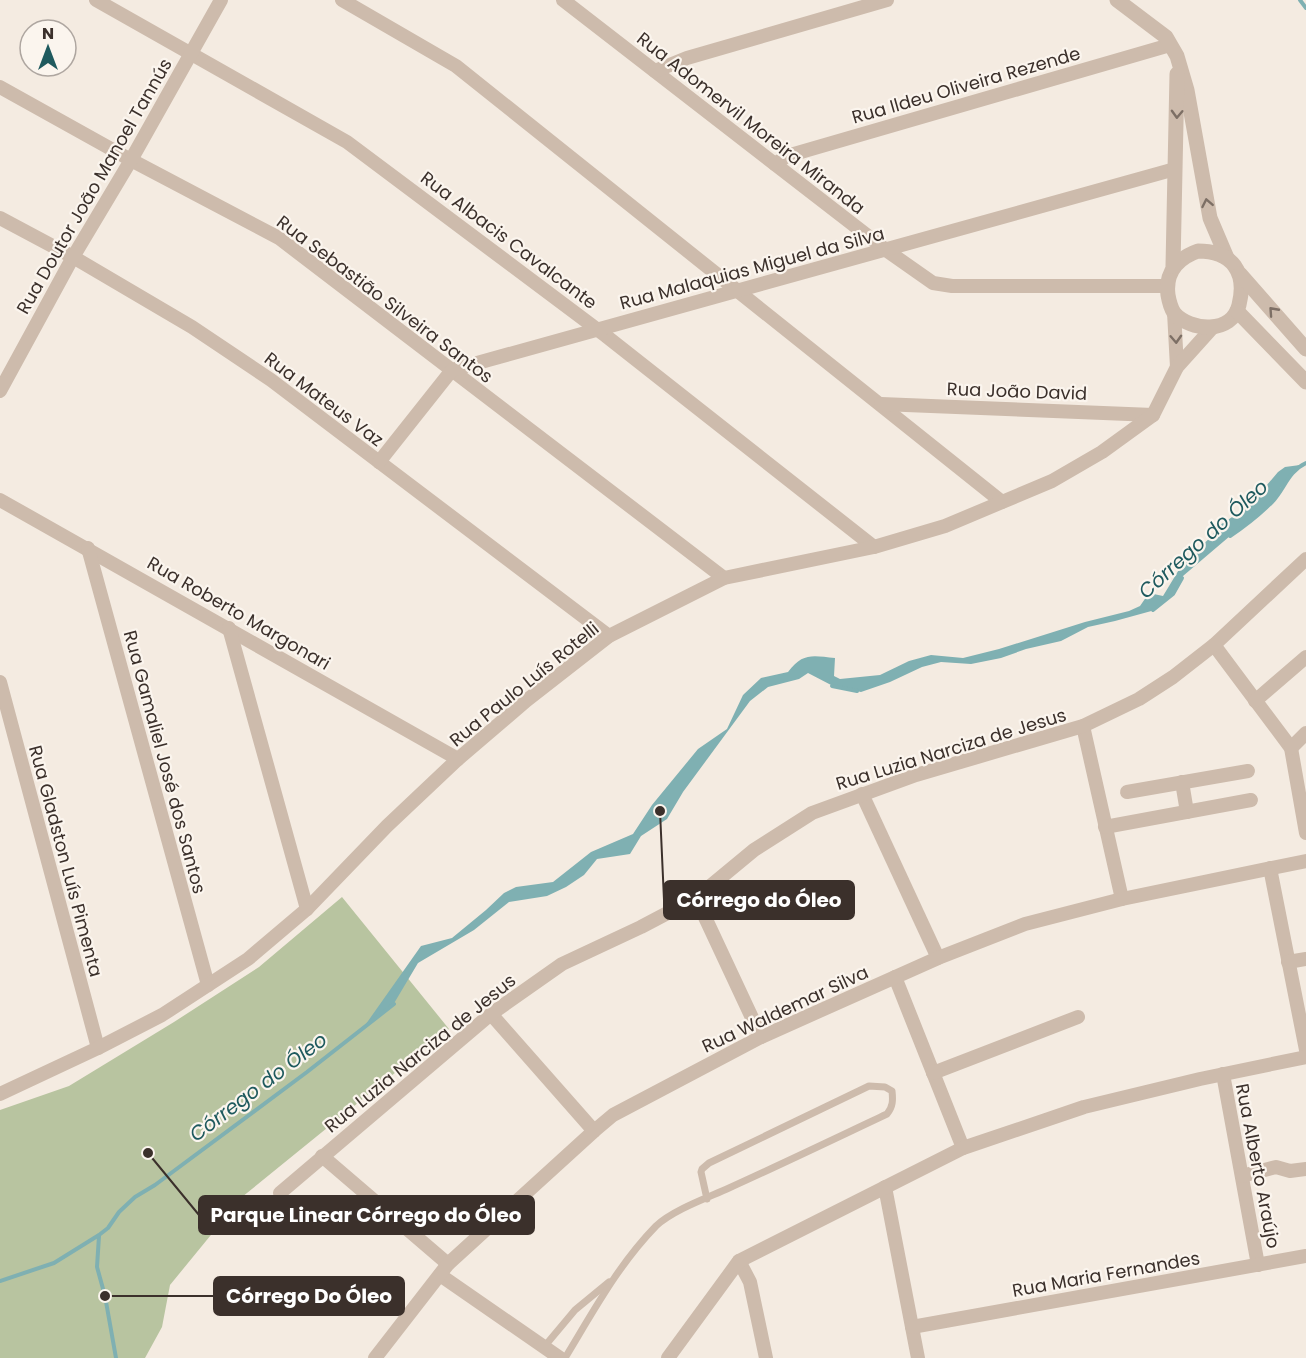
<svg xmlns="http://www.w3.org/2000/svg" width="1306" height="1358" font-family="Poppins,sans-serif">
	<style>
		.green { fill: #b8c4a0 }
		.water { fill: #7fb0b2 }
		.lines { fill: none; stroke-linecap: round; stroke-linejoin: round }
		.stream { stroke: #7fb0b2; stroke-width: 4 }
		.service { stroke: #cdbbac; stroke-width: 7 }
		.minor { stroke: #cdbbac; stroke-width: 14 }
		.tertiary { stroke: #cdbbac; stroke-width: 15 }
		.oneway { stroke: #7d6f65 }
		.labels { text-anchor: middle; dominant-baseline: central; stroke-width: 4.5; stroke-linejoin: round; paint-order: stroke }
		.street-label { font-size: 18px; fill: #3b302b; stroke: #fbf5ee }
		.water-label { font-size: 20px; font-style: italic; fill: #1f5a5e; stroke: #fbf5ee }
		.leader { fill: none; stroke: #3b302b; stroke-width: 2 }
		.callout-dot { fill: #3b302b; stroke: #fbf5ee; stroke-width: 2 }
		.callout { fill: #3b302b; stroke: #3b302b; stroke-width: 2 }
		.callout-label { font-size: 20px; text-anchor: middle; font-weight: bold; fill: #fff }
	</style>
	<rect width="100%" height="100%" fill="#f4ebe1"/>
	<polygon class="green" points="342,897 449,1029 242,1197 170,1285 162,1327 145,1358 0,1358 0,1110 69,1086 174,1022 259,967"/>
	<path class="water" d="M1300 465 1281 487 1274 500 1251 521 1230 536 1183 576 1173 594 1155 610 1115 621 1088 627 1061 641 1026 649 1001 658 971 664 941 662 922 667 890 682 861 692 833 686 808 673 799 679 768 687 750 701 683 792 667 819 641 836 630 854 597 859 584 875 566 887 547 896 509 902 474 930 418 963 393 1005 361 1031 421 946 452 938 486 910 504 893 516 887 553 882 591 852 633 834 652 805 698 749 727 729 743 695 761 678 788 672C803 652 813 656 835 658L834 676 840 679 880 675 909 661 931 655 963 658 999 649 1085 622 1129 611 1140 606 1149 593 1163 596 1183 563 1212 536 1217 527 1249 506 1278 472 1285 467Z"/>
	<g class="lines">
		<g class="stream">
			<polyline points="1300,0 1306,8"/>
			<path d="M1230 536C1245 526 1259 515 1272 502 1284 490 1288 471 1306 463"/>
			<polyline points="1153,610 1173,594 1182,578"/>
			<polyline points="832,686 857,691"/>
			<polyline points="99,1236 97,1267 105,1296 116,1358"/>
			<polyline points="0,1281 54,1263 99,1235 108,1228 119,1212 135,1197 155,1185 307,1072 394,1004"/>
		</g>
		<g class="service">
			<polyline points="544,1347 575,1310 609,1282"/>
			<path d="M565 1358C593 1312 618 1265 656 1226 673 1210 707 1198 729 1188 782 1164 834 1139 887 1114 893 1107 893 1100 892 1091L885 1087 869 1086 709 1163 702 1169 701 1172 707 1199"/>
		</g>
		<g class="minor">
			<polyline points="96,0 347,142 606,336 874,547"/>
			<polyline points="342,0 456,66 1002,502"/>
			<polyline points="563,0 886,250 933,283 952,286 1168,286"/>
			<polyline points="655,71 687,58 887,0"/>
			<polyline points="0,87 131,160 279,238 724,578"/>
			<polyline points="775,164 787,156 1170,45"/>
			<polyline points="0,218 73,257 192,327 271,380 609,636"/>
			<polyline points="1174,312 1177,367"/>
			<polyline points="0,391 73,257 131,160 221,0"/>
			<polyline points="881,404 1153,415"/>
			<polyline points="379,462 452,370 1175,169"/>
			<polyline points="0,500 458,759"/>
			<polyline points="88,548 208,985"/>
			<polyline points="229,628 307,909"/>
			<polyline points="1214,645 1291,748 1306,833"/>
			<polyline points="0,682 98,1048"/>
			<polyline points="1255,701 1306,657"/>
			<polyline points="1083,726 1122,899"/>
			<polyline points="1291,748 1306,733"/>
			<polyline points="1182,782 1187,812"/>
			<polyline points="1127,792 1248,771"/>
			<polyline points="862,794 938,958"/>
			<polyline points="1105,827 1251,800"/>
			<polyline points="1270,868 1306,1050"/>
			<polyline points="696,898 761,1037"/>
			<polyline points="1288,962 1306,959"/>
			<polyline points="895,977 963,1148"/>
			<polyline points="491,1014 594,1131"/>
			<polyline points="933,1073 1078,1017"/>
			<polyline points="1223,1074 1258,1265"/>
			<polyline points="0,1094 98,1048 162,1015 248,959 307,909 387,826 458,759 527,700 609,636 724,578 874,547 945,526 1052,481 1102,452 1153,415 1177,367 1213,327"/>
			<polyline points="322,1156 448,1264"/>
			<polyline points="1242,1176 1276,1167 1290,1171 1306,1169"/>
			<polyline points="885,1187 918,1358"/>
			<polyline points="280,1193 491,1014 562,964 641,927 696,898 754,850 812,813 916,775 1083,726 1139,699 1173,677 1214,645 1306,559"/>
			<polyline points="739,1261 750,1282 766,1358"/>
			<polyline points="440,1275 560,1358"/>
			<polyline points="912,1327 1306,1256"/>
			<polyline points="375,1358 448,1264 594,1131 613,1115 761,1037 938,958 1025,924 1122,899 1306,861"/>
			<polyline points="668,1358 739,1261 963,1148 1084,1107 1200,1079 1306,1057"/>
		</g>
		<g class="tertiary">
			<polyline points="1117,0 1166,37 1177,56 1187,90 1210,218 1227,258"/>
			<path d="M1198 251C1233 251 1247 273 1239 305 1232 334 1191 332 1174 313 1171 308 1169 301 1168 295 1165 272 1178 258 1198 251Z"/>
			<polyline points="1173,266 1177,74"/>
			<polyline points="1240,274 1306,349"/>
			<polyline points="1237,311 1306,382"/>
		</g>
	</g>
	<defs><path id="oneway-chevron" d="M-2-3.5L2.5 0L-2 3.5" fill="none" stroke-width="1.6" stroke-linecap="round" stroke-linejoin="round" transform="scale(1.5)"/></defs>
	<g class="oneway">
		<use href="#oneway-chevron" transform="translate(1177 114) rotate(92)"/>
		<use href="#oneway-chevron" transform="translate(1207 203) rotate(-101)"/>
		<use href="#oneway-chevron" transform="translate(1273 311) rotate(-132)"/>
		<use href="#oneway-chevron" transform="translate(1176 339) rotate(87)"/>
	</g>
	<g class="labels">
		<g class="street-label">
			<text transform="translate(966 85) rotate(-16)">Rua Ildeu Oliveira Rezende</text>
			<text transform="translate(751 123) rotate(38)">Rua Adomervil Moreira Miranda</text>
			<text transform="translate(94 186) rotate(-60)">Rua Doutor João Manoel Tannús</text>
			<text transform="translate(509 240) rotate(37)">Rua Albacis Cavalcante</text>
			<text transform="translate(752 268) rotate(-15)">Rua Malaquias Miguel da Silva</text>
			<text transform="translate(385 299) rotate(37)">Rua Sebastião Silveira Santos</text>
			<text transform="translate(1017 391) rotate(2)">Rua João David</text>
			<text transform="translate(324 399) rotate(37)">Rua Mateus Vaz</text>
			<text transform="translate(239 613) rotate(30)">Rua Roberto Margonari</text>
			<text transform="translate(524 684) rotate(-39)">Rua Paulo Luís Rotelli</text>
			<text transform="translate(951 749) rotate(-17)">Rua Luzia Narciza de Jesus</text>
			<text transform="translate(165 762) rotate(75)">Rua Gamaliel José dos Santos</text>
			<text transform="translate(66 861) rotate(75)">Rua Gladston Luís Pimenta</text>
			<text transform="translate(785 1009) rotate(-25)">Rua Waldemar Silva</text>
			<text transform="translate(420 1053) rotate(-39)">Rua Luzia Narciza de Jesus</text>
			<text transform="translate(1258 1166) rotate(79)">Rua Alberto Araújo</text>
			<text transform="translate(1106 1274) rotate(-10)">Rua Maria Fernandes</text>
		</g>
		<g class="water-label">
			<text transform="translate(1203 539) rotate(-42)">Córrego do Óleo</text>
			<text transform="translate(258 1087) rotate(-37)">Córrego do Óleo</text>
		</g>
	</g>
	<path class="leader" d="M660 811L664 900M148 1153L199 1215M105 1296L214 1296"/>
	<g class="callout-dot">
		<circle cx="660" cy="811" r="6"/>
		<circle cx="148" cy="1153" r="6"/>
		<circle cx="105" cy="1296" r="6"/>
	</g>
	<g class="callout">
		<rect x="664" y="881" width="190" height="38" rx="6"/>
		<rect x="199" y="1196" width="335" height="38" rx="6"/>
		<rect x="214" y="1277" width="190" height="38" rx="6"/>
	</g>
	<g class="callout-label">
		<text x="759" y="907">Córrego do Óleo</text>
		<text x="366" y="1222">Parque Linear Córrego do Óleo</text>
		<text x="309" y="1303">Córrego Do Óleo</text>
	</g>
	<g transform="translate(48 48)"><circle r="28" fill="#fbf5ee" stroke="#aea6a0" stroke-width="1.5"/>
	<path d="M0-4.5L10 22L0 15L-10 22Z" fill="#1f5a5e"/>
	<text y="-9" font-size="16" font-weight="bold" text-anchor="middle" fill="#3b302b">N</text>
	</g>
</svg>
